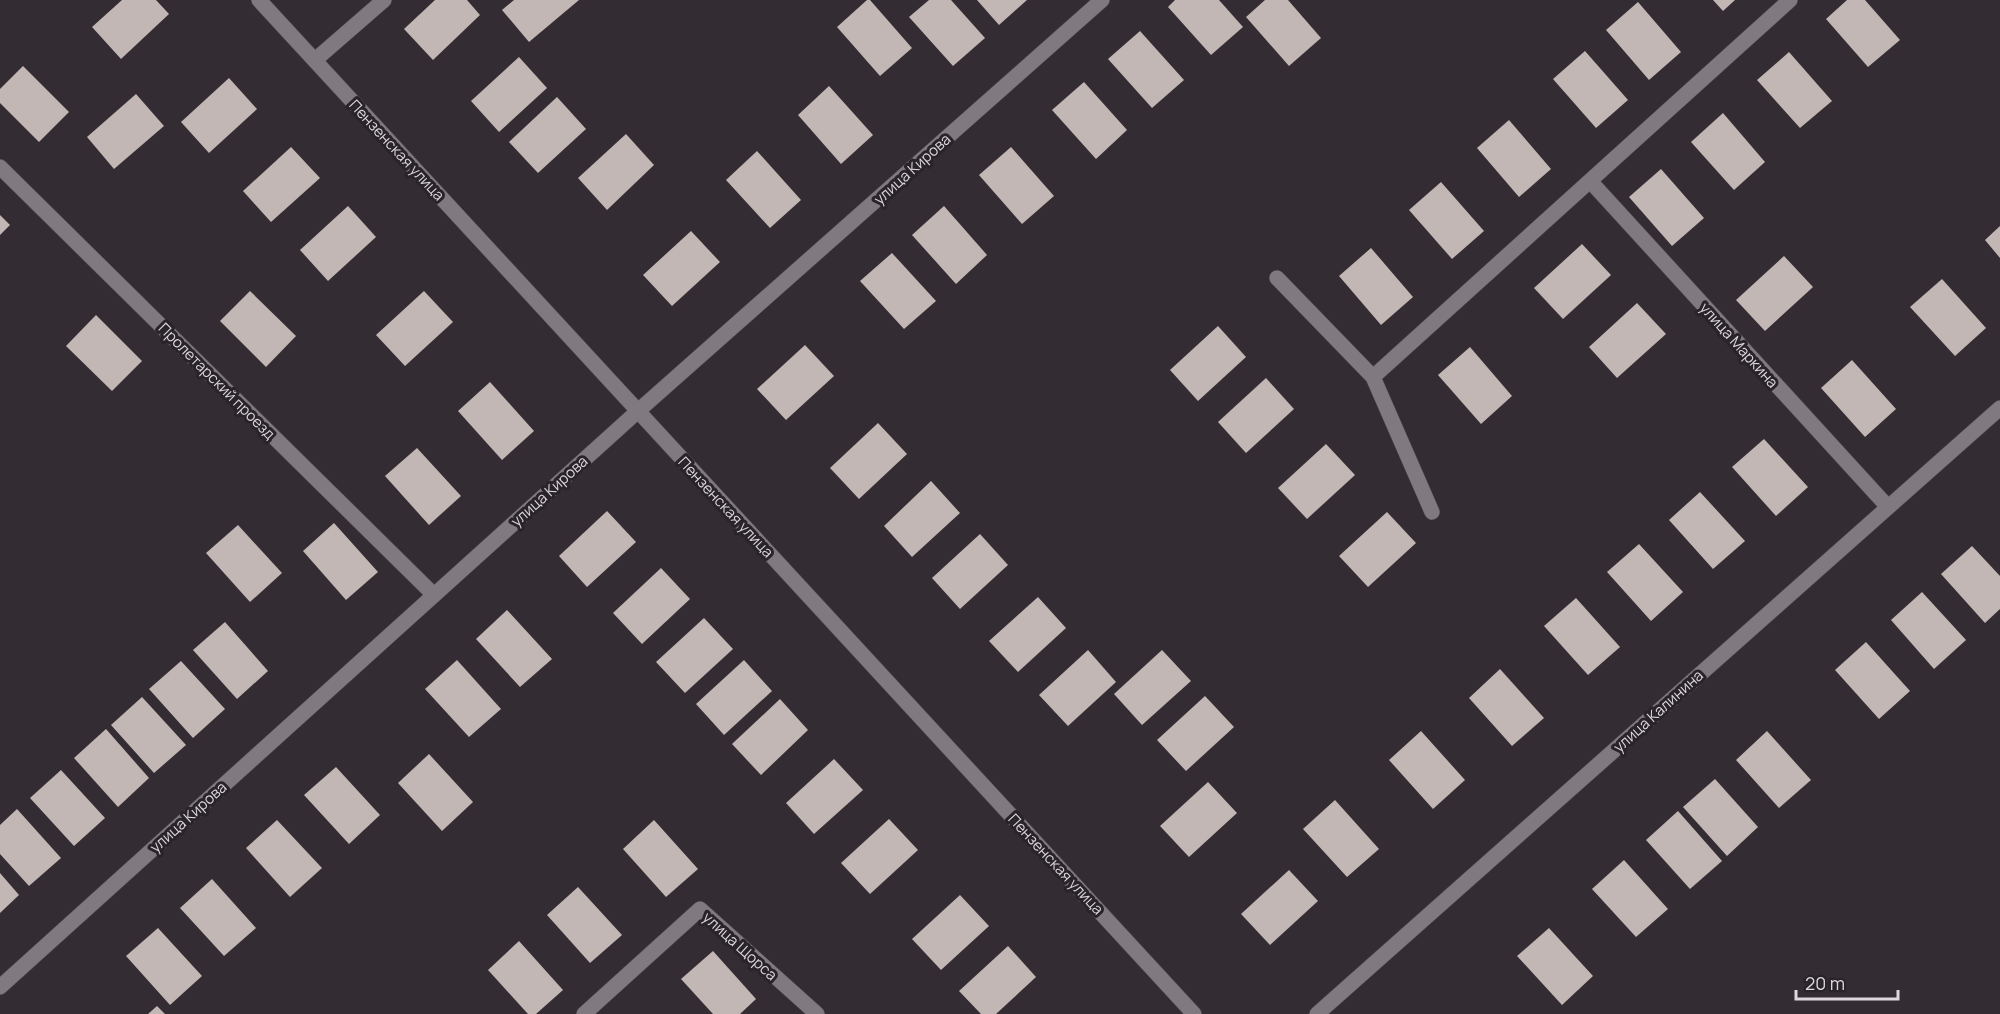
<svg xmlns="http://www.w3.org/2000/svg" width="2000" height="1014" font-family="Manrope,sans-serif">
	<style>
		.building { fill: #c2b7b4 }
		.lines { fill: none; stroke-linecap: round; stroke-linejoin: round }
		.minor-casing { stroke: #514c51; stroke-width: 16 }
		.minor { stroke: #817980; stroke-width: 15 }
		.labels { text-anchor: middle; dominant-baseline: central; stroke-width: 6; stroke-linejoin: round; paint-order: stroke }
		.street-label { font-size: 15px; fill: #dbd7db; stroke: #292429 }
	</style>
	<rect width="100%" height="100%" fill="#332d33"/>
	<g class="building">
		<polygon points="122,0 156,0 169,14 121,59 92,27"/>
		<polygon points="435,0 467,0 480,15 433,60 404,29"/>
		<polygon points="514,0 579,0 529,42 502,10"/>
		<polygon points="867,0 870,0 912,48 880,76 837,27"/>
		<polygon points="929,0 951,0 985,38 953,66 909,17"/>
		<polygon points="977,0 1027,0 999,25"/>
		<polygon points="1175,0 1219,0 1243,27 1211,55 1168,7"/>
		<polygon points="1265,0 1288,0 1321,38 1289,66 1246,17"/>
		<polygon points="1713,0 1735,0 1723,11"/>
		<polygon points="1847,0 1865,0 1900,40 1868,67 1826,19"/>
		<polygon points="1638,2 1681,52 1649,80 1606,30"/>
		<polygon points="1140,31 1184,80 1152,108 1108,59"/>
		<polygon points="1585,51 1628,100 1596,128 1553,79"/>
		<polygon points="1789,52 1832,101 1800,128 1757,80"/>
		<polygon points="519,57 547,88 499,132 471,101"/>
		<polygon points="23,66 69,112 39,142 0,103 0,89"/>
		<polygon points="229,78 257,109 209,153 181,122"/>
		<polygon points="1084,82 1127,130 1096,159 1052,110"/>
		<polygon points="829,86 873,135 841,164 798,115"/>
		<polygon points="136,94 164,126 114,169 87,137"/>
		<polygon points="557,97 586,129 538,173 509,142"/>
		<polygon points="1723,113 1765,162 1734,190 1691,142"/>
		<polygon points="1509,120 1551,169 1519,197 1477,148"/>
		<polygon points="626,134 654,165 607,210 578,178"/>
		<polygon points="291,147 320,178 271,222 243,191"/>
		<polygon points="1011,147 1054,196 1022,224 979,175"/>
		<polygon points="757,151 801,200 770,228 726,180"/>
		<polygon points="1661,169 1704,218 1672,246 1629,197"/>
		<polygon points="1441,182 1484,231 1452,259 1409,210"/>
		<polygon points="348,206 376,237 328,281 300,250"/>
		<polygon points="944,206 987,255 956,284 912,235"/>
		<polygon points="0,215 10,225 0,235"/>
		<polygon points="2000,226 2000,258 1985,240"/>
		<polygon points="691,231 720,262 672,306 643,275"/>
		<polygon points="1582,244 1611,275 1563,319 1534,288"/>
		<polygon points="1371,248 1413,297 1381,325 1339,276"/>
		<polygon points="892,253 936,301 904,329 860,281"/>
		<polygon points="1784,256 1813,287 1765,331 1736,300"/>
		<polygon points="1942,279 1986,328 1955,356 1910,307"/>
		<polygon points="250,291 296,336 266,367 220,321"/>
		<polygon points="424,291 453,322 405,366 376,335"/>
		<polygon points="1637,303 1666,334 1617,378 1589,347"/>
		<polygon points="96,315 142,361 112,391 66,346"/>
		<polygon points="1218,326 1246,357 1198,401 1170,370"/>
		<polygon points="805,345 834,376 786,420 757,389"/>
		<polygon points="1470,347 1512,396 1481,424 1438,375"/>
		<polygon points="1852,360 1896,409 1865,437 1821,388"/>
		<polygon points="1266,378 1294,409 1246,453 1218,422"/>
		<polygon points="490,382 534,431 502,460 458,411"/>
		<polygon points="878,423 907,454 859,499 830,468"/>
		<polygon points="1764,439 1808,487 1776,516 1732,467"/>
		<polygon points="1326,444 1355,475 1307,519 1278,488"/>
		<polygon points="417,448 461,496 429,525 385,476"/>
		<polygon points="931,481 960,513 912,557 884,526"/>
		<polygon points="1700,492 1745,541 1713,569 1669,520"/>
		<polygon points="607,511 636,542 587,587 559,556"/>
		<polygon points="1387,512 1416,543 1368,587 1339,556"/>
		<polygon points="334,523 378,572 346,600 303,551"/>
		<polygon points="238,525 282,573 250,602 206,553"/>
		<polygon points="980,534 1008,565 960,609 932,578"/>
		<polygon points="1639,544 1683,592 1651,621 1607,572"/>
		<polygon points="1972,546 2000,576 2000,609 1985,623 1941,574"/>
		<polygon points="661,568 690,599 642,644 613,613"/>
		<polygon points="1922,592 1966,640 1934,669 1891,620"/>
		<polygon points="1038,597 1066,628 1018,672 989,641"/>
		<polygon points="1576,598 1620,647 1588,675 1544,626"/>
		<polygon points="507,610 552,659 520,687 476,639"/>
		<polygon points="704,618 733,649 685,693 656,662"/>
		<polygon points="225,622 268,671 237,699 193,650"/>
		<polygon points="1866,642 1910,691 1879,719 1835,670"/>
		<polygon points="1088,650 1116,682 1068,726 1039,695"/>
		<polygon points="1162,650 1191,681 1142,725 1114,694"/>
		<polygon points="457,660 501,709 469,737 425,689"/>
		<polygon points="744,660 772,691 724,735 696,704"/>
		<polygon points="181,661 225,709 193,738 149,689"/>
		<polygon points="1500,669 1544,718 1512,746 1469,698"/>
		<polygon points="1205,696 1234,727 1186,771 1157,740"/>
		<polygon points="142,697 186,745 154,773 111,725"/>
		<polygon points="780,699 808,730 761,775 732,744"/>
		<polygon points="106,729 149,778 118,807 74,758"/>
		<polygon points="1421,731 1465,780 1433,809 1389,760"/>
		<polygon points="1767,731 1811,780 1779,808 1736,760"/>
		<polygon points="429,754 473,802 442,831 398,783"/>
		<polygon points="834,759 863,790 814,834 786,803"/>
		<polygon points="336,767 380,815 349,844 304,795"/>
		<polygon points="61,770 105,818 74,846 30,798"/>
		<polygon points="1715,779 1758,827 1727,856 1683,807"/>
		<polygon points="1208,782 1237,813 1189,857 1160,826"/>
		<polygon points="1335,800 1379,849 1347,877 1303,829"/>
		<polygon points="17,809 61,858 29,886 0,854 0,825"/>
		<polygon points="1678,811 1722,861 1690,889 1646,840"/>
		<polygon points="889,819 918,850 870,894 841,863"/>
		<polygon points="277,820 322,868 290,897 246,848"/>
		<polygon points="654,820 698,869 666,897 623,849"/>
		<polygon points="1624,860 1668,909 1636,937 1592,889"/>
		<polygon points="1289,870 1318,901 1270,945 1241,914"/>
		<polygon points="0,873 19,895 0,913"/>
		<polygon points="212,879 256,928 224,956 180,908"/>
		<polygon points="578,887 622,935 590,963 547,915"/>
		<polygon points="960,895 989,926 941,970 912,939"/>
		<polygon points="158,928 202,976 170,1005 126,956"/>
		<polygon points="1549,928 1593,976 1562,1005 1517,956"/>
		<polygon points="519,941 563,990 536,1014 528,1014 488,970"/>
		<polygon points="1008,946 1036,977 996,1014 981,1014 959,991"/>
		<polygon points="713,951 756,999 740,1014 713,1014 681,979"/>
		<polygon points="157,1006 165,1014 148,1014"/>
	</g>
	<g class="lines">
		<defs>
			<g id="minor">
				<polyline points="259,0 1194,1014"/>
				<polyline points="315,60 384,0"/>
				<polyline points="0,167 434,595"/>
				<polyline points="1591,182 1888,507"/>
				<polyline points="1277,278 1373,377 1432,512"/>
				<polyline points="1373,377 1790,0"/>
				<polyline points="0,987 638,411 1102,0"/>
				<polyline points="584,1014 700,909 817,1014"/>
				<polyline points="1317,1014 2000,408"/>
			</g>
		</defs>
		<use href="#minor" class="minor-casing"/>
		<use href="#minor" class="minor"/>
	</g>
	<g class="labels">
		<g class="street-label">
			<text transform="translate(397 150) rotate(47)">Пензенская улица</text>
			<text transform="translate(912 169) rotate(-42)">улица Кирова</text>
			<text transform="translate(1739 345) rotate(48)">улица Маркина</text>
			<text transform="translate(217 381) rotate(45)">Пролетарский проезд</text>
			<text transform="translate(549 491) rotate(-42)">улица Кирова</text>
			<text transform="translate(726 507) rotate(47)">Пензенская улица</text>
			<text transform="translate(1658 711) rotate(-42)">улица Калинина</text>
			<text transform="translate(188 817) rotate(-42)">улица Кирова</text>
			<text transform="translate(1056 864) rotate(47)">Пензенская улица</text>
			<text transform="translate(740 946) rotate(42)">улица Щорса</text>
		</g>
	</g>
	<path d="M1796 990v9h102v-9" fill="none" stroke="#dbd7db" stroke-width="3"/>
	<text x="1805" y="990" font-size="18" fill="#dbd7db" stroke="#292429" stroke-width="4.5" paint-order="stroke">20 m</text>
</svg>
